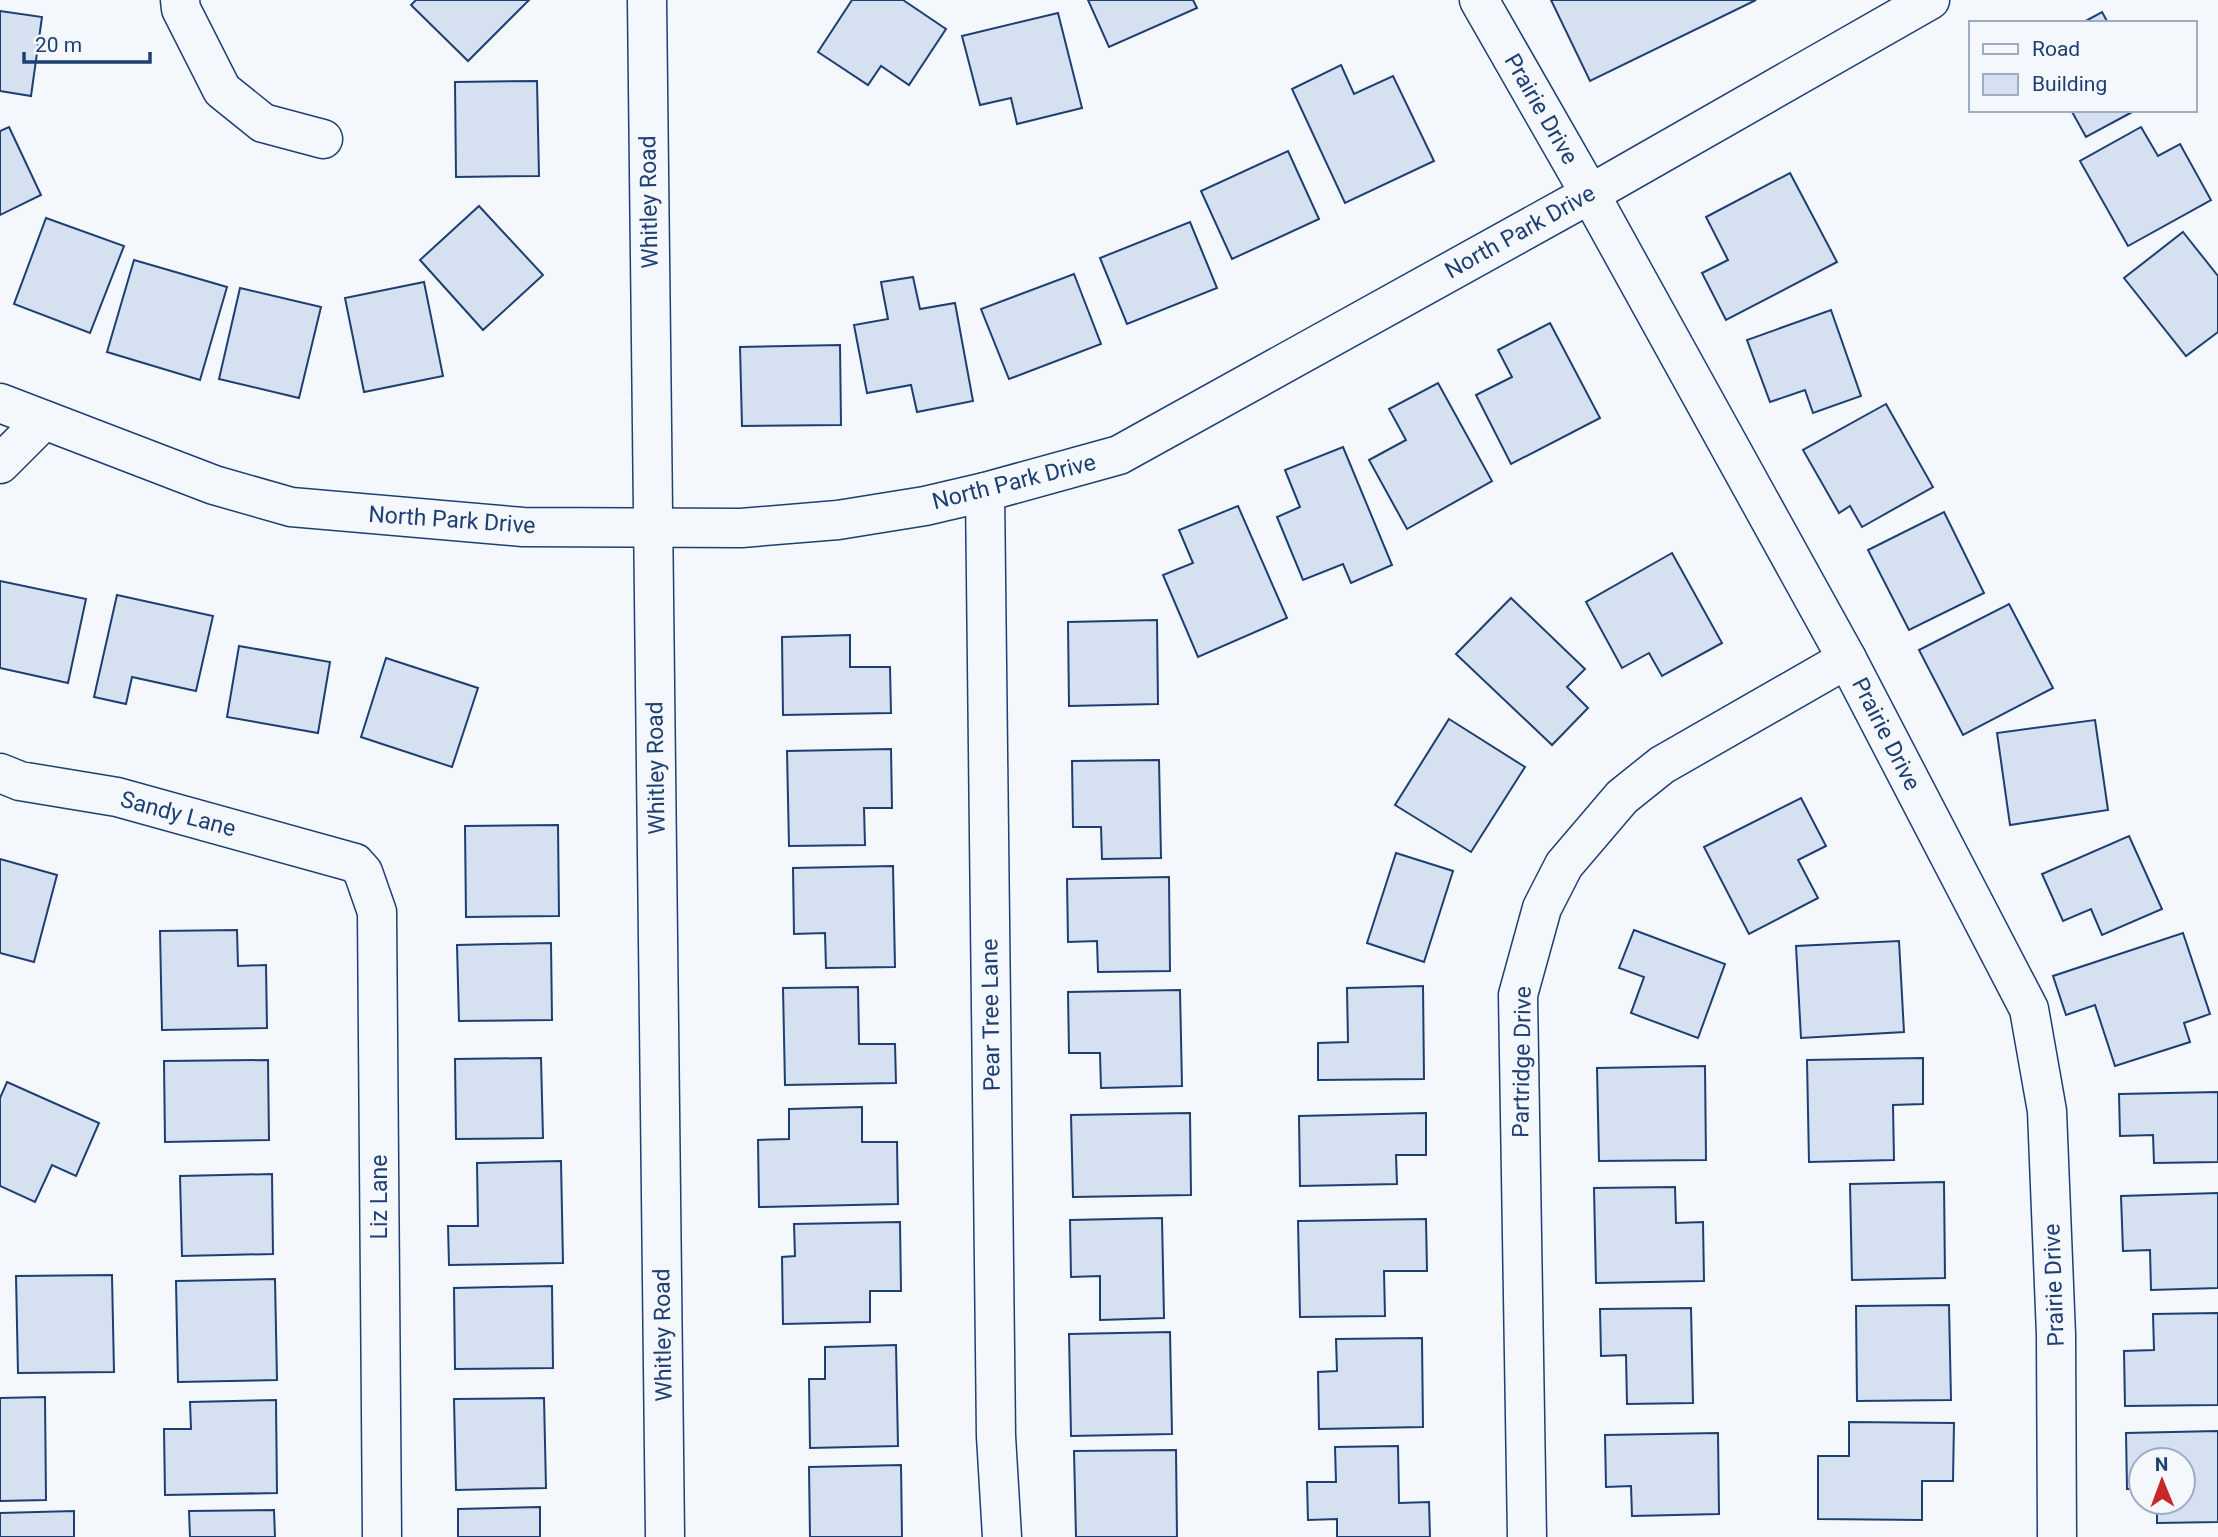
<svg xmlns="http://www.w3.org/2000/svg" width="2218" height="1537" font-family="Roboto,sans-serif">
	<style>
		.building { fill: #d5e0f0; stroke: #1d3f73; stroke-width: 2 }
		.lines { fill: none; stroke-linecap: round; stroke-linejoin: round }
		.minor-casing { stroke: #1d3f73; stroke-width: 41 }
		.minor { stroke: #f4f7fb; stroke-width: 38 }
		.labels { text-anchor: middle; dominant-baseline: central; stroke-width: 5; stroke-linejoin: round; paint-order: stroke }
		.street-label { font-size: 23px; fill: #1d3f73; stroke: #f4f7fb }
	</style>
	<rect width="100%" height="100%" fill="#f4f7fb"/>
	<g class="building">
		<polygon points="416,0 529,0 468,61 411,5"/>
		<polygon points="852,0 903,0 946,29 909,85 881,66 868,85 818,52"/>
		<polygon points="1088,0 1193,0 1197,8 1109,47"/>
		<polygon points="1551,0 1756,0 1590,81"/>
		<polygon points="0,11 42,17 31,96 0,91"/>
		<polygon points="2102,12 2108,23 2082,23"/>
		<polygon points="1058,13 1082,108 1017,124 1011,98 980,105 962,36"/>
		<polygon points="1341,65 1354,94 1393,76 1434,161 1345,203 1292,89"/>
		<polygon points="537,81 539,176 456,177 455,82"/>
		<polygon points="2071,110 2136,110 2086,137"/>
		<polygon points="9,127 41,195 0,215 0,131"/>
		<polygon points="2141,127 2158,156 2180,144 2211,200 2128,246 2080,161"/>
		<polygon points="1288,151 1319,219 1232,259 1201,191"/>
		<polygon points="1790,173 1837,262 1726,320 1702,273 1728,260 1706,217"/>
		<polygon points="479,206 543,275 483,330 420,260"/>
		<polygon points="46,218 124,246 90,333 14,304"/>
		<polygon points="1190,222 1217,288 1127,324 1100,258"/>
		<polygon points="2183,232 2218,276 2218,332 2186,356 2124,278"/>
		<polygon points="134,260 227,287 200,380 107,352"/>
		<polygon points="1074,274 1101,344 1009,379 981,309"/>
		<polygon points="913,277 920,309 955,303 973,401 917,412 911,385 867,393 854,325 888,319 881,282"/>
		<polygon points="424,282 443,376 364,392 345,298"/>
		<polygon points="240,288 321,307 299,398 219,379"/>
		<polygon points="1831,310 1861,396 1813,413 1805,390 1770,402 1747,340"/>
		<polygon points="1550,323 1600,418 1511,464 1476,395 1512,377 1498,350"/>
		<polygon points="840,345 841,425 742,426 740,347"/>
		<polygon points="1438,383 1492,481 1407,529 1369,460 1406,440 1389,409"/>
		<polygon points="1886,404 1933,487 1862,527 1850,506 1839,513 1803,450"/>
		<polygon points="1343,447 1392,565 1351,583 1343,564 1303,580 1277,517 1300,507 1285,470"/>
		<polygon points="1238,506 1287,618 1198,657 1163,575 1193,563 1179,530"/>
		<polygon points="1944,512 1984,593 1909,630 1868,550"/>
		<polygon points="1672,553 1722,643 1662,676 1649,653 1622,668 1586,602"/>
		<polygon points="0,581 86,599 68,683 0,668"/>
		<polygon points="117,595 213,616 196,691 132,677 126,704 94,697"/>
		<polygon points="1511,598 1585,669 1567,687 1588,708 1552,745 1456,654"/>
		<polygon points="2009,604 2053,688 1963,735 1919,650"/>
		<polygon points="1157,620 1158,704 1069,706 1068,622"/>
		<polygon points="850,635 850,667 890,667 891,713 783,715 782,637"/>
		<polygon points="239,646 330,662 318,733 227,717"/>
		<polygon points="386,658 478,688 452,767 361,737"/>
		<polygon points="1449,719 1525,767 1471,852 1395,805"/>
		<polygon points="2095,720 2108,810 2010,825 1997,733"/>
		<polygon points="891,749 892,808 864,808 865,845 789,846 787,751"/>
		<polygon points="1159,760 1161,858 1102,859 1101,827 1073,827 1072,761"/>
		<polygon points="1801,798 1826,846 1798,860 1818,898 1749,934 1704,847"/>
		<polygon points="558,825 559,916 466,917 465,826"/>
		<polygon points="2129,836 2162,909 2102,935 2091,909 2063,921 2042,874"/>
		<polygon points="1396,853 1453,871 1424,962 1367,943"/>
		<polygon points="0,859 57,875 34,962 0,953"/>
		<polygon points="893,866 895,967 826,968 825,933 794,934 793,868"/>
		<polygon points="1169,877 1170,971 1098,972 1097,941 1068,942 1067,879"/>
		<polygon points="237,930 238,966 266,965 267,1028 162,1030 160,931"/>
		<polygon points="1634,930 1725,964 1698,1038 1631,1013 1644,977 1619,968"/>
		<polygon points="2183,933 2210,1014 2184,1023 2190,1042 2115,1066 2095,1005 2066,1015 2053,976"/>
		<polygon points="1899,941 1904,1032 1801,1038 1796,946"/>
		<polygon points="551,943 552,1020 459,1021 457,945"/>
		<polygon points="1423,986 1424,1079 1318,1080 1318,1043 1348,1042 1347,988"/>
		<polygon points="858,987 859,1044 895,1044 896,1083 785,1085 783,988"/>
		<polygon points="1180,990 1182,1086 1101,1088 1100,1053 1069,1053 1068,992"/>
		<polygon points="541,1058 543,1138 456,1139 455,1059"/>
		<polygon points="1923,1058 1923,1104 1893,1105 1894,1160 1809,1162 1807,1060"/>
		<polygon points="268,1060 269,1140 165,1142 164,1061"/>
		<polygon points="1705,1066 1706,1160 1599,1161 1597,1068"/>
		<polygon points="7,1082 99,1123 76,1176 52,1165 35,1202 0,1186 0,1098"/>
		<polygon points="2218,1092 2218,1162 2154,1163 2153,1135 2120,1136 2119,1094"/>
		<polygon points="862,1107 862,1142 897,1142 898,1204 759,1207 758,1140 789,1139 789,1109"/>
		<polygon points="1190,1113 1191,1195 1073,1197 1071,1115"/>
		<polygon points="1426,1113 1426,1155 1396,1155 1397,1184 1300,1186 1299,1116"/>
		<polygon points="561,1161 563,1263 449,1265 448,1226 478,1226 477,1163"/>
		<polygon points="272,1174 273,1254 182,1256 180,1176"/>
		<polygon points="1944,1182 1945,1278 1852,1280 1850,1184"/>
		<polygon points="1675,1187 1676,1223 1703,1222 1704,1281 1596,1283 1594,1188"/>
		<polygon points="2218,1193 2218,1288 2151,1290 2150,1250 2123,1251 2121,1196"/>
		<polygon points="1162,1218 1164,1318 1100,1320 1100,1276 1071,1277 1070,1220"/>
		<polygon points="1426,1219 1427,1271 1384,1271 1385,1316 1300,1317 1298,1221"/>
		<polygon points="900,1222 901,1291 870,1291 870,1322 783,1324 782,1257 795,1256 794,1224"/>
		<polygon points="112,1275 114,1372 18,1373 16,1276"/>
		<polygon points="275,1279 277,1380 178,1382 176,1281"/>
		<polygon points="552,1286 553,1368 455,1369 454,1288"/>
		<polygon points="1949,1305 1951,1400 1857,1401 1856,1306"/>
		<polygon points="1691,1308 1693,1403 1627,1404 1626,1355 1601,1356 1600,1309"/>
		<polygon points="2218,1313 2218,1405 2125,1406 2124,1351 2154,1350 2153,1314"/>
		<polygon points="1170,1332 1172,1434 1071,1436 1069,1334"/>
		<polygon points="1422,1338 1423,1427 1319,1429 1318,1372 1337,1371 1336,1339"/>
		<polygon points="896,1345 898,1446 810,1448 809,1379 825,1379 825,1347"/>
		<polygon points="45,1397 46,1500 0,1501 0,1398"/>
		<polygon points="544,1398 546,1488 456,1490 454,1399"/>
		<polygon points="276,1400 277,1493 165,1495 164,1429 191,1429 190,1402"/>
		<polygon points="1849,1422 1954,1423 1953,1481 1922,1481 1922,1520 1818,1519 1818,1456 1849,1456"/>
		<polygon points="2218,1431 2218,1522 2157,1523 2157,1502 2183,1502 2183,1460 2141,1460 2141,1489 2127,1489 2126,1433"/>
		<polygon points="1718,1433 1719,1514 1632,1516 1631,1486 1606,1487 1605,1435"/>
		<polygon points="1398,1446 1399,1503 1429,1502 1430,1537 1337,1537 1337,1519 1308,1520 1307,1482 1336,1482 1335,1447"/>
		<polygon points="1176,1450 1177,1537 1076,1537 1074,1451"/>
		<polygon points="901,1465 902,1537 810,1537 809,1467"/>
		<polygon points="540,1507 540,1537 458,1537 458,1509"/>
		<polygon points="274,1510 275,1537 190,1537 189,1511"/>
		<polygon points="74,1511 74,1537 0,1537 0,1513"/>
	</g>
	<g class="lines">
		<defs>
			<g id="minor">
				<polyline points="180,0 181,9 222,90 263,123 323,139"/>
				<polyline points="647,0 665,1537"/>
				<polyline points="1479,0 1590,194 1847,659 2029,1009 2047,1111 2056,1335 2057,1537"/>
				<polyline points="0,403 214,485 291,507 523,527 741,528 838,520 925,506 985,492 1119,455 1590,194 1930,0"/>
				<polyline points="0,464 44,420"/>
				<polyline points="985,492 996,1436 1002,1537"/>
				<polyline points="0,773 20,781 117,797 355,863 363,872 377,912 382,1537"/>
				<polyline points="1527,1537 1518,995 1542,908 1564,865 1622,797 1662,765 1847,659"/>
			</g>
		</defs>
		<use href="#minor" class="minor-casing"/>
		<use href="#minor" class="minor"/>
	</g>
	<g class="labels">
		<g class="street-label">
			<text transform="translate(1541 109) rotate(60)">Prairie Drive</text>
			<text transform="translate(649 202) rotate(-91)">Whitley Road</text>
			<text transform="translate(1520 232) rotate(-29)">North Park Drive</text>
			<text transform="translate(1014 482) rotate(-14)">North Park Drive</text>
			<text transform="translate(452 520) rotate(4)">North Park Drive</text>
			<text transform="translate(1886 734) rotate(63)">Prairie Drive</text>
			<text transform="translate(656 768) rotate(-91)">Whitley Road</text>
			<text transform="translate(178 814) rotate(15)">Sandy Lane</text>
			<text transform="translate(991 1015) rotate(-91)">Pear Tree Lane</text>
			<text transform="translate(1522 1062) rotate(-89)">Partridge Drive</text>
			<text transform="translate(379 1197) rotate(-90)">Liz Lane</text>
			<text transform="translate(2054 1285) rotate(-92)">Prairie Drive</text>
			<text transform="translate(663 1335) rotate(-91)">Whitley Road</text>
		</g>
	</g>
	<rect x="1969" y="21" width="228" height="91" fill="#f4f7fb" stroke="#9eadc5" stroke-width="2"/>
	<rect x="1983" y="44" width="35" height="10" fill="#f4f7fb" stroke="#9eadc5" stroke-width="2"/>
	<text x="2032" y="56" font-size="21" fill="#1d3f73">Road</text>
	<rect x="1983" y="74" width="35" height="21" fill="#d5e0f0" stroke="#9eadc5" stroke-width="2"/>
	<text x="2032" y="91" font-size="21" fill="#1d3f73">Building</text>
	<g transform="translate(2162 1481) rotate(359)"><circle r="33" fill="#f4f7fb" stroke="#9eadc5" stroke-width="2"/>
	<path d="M0-5L12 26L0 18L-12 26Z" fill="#c62828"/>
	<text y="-10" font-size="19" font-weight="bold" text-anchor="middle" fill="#1d3f73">N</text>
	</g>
	<path d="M24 52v10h126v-10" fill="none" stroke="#1d3f73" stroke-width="3.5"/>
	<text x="35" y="52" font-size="21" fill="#1d3f73" stroke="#f4f7fb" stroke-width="5" paint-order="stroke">20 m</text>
</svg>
